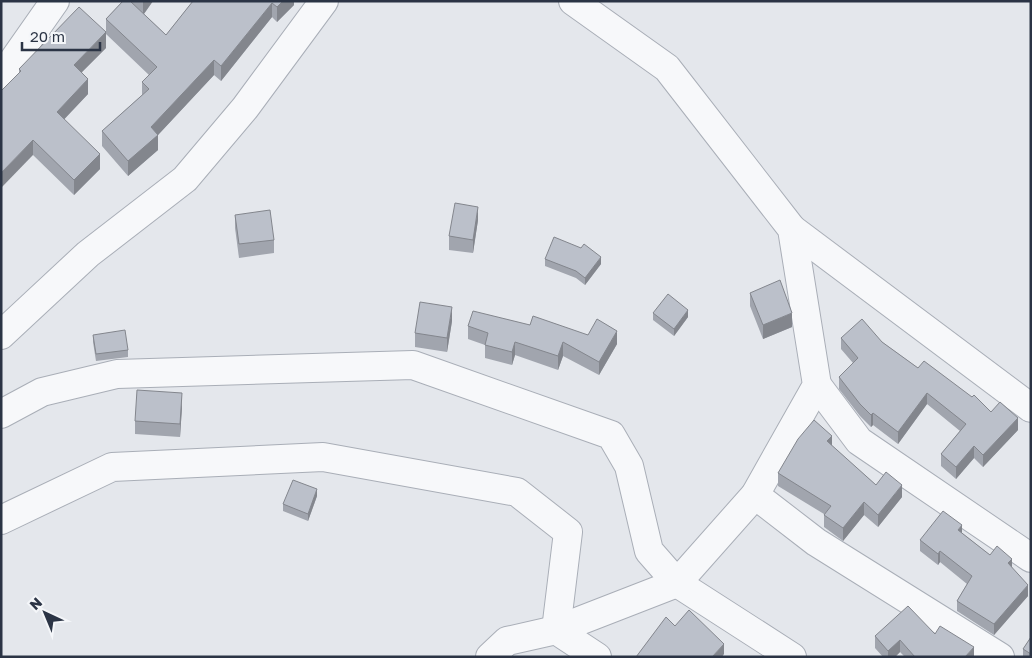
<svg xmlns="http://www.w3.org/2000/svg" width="1032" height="658" font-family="'Golos Text',sans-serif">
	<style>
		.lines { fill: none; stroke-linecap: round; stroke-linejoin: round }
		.street-casing { stroke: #a9aeb7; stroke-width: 30 }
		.street { stroke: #f7f8fa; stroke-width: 28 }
		.wall { fill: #a1a5ae }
		.shaded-wall { fill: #83868d }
		.building { fill: #bbc0ca; stroke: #83868d }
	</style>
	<rect width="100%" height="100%" fill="#e4e7ec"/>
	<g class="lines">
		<defs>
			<g id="street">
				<polyline points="1,78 55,1"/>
				<polyline points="792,229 1031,408"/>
				<polyline points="1,335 88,254 185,179 245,108 324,1"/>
				<polyline points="817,385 859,441 1031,558"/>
				<polyline points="1,414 42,392 117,374 413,365 611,435 629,466 649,551 677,583 792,657"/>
				<polyline points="755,495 816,542 1000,657"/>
				<polyline points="1,520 112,467 323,457 517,492 568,532 556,630 597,657"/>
				<polyline points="490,657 507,641 556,630 677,583 755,495 817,385 792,229 667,68 573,1"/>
			</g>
		</defs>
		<use href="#street" class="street-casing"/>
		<use href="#street" class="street"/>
	</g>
	<g class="wall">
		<polygon points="123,1 153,1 144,14 166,35 193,1 294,1 294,5 277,22 272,17 221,81 214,75 158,135 158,150 128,176 102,146 102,131 142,95 142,82 149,75 106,34 106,19"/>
		<polygon points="106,48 82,72 88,94 64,119 100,169 74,195 33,155 19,73 19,69"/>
		<polygon points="235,215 274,240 274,253 239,258 235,228"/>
		<polygon points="478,220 473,253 449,250 449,236"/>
		<polygon points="545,259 601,264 585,285 576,278 545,266"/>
		<polygon points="750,293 792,327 763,339 750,306"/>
		<polygon points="653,313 688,317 674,336 653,320"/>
		<polygon points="452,321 447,352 415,347 415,333"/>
		<polygon points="530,325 588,335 617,344 599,375 563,356 558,370 515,355 512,365 485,358 485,345 468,339 468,326"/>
		<polygon points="93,335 128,350 128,357 96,361 93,342"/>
		<polygon points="841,338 882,342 918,368 991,412 1018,430 983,467 974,458 956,479 941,466 941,454 960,431 927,404 898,444 873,425 871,427 860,416 839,389 839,377 853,363 841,349"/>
		<polygon points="182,406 180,437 135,434 135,421"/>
		<polygon points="832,446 876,485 902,497 878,527 864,515 843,541 824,527 824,514 778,486 778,473"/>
		<polygon points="317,496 308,521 283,511 283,504"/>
		<polygon points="962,533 990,555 1012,567 1028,596 994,635 957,611 957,601 967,584 940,562 938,565 920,551 920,540"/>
		<polygon points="935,634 974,657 905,657 900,652 895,657 883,657 875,648 875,636"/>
		<polygon points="1031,637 1031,657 1023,657 1023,649"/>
	</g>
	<g class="shaded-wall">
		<polygon points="143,1 153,1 143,15"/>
		<polygon points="283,1 294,1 294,5 277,22 277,7"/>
		<polygon points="272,3 272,17 221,81 221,66"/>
		<polygon points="106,32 106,48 74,80 74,65"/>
		<polygon points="214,60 214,75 158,135 158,150 128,176 128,161 151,127"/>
		<polygon points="88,79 88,94 57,127 57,112"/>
		<polygon points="33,140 33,155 1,188 1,173"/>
		<polygon points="100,154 100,169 74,195 74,180"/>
		<polygon points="478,207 478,220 473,253 473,240"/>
		<polygon points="601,257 601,264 585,285 585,278"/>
		<polygon points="452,307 452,321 447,352 447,338"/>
		<polygon points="688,310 688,317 674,336 674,329"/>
		<polygon points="792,313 792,327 763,339 763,325"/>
		<polygon points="617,331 617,344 599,375 599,362"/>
		<polygon points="515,342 515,355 512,365 512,352"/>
		<polygon points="563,342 563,356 558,370 558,356"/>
		<polygon points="182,393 182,406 180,437 180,424"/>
		<polygon points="927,393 927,404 898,444 898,432"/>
		<polygon points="873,413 873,425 871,427 871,415"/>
		<polygon points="1018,418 1018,430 983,467 983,455"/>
		<polygon points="832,436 832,449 827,441"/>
		<polygon points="974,446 974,458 956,479 956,467"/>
		<polygon points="902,485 902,497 878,527 878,515"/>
		<polygon points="317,489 317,496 308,521 308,514"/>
		<polygon points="864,502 864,515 843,541 843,528"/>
		<polygon points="962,525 962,536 958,530"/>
		<polygon points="940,551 940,562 938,565 938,554"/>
		<polygon points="1012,559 1012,570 1008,563"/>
		<polygon points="1028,585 1028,596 994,635 994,624"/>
		<polygon points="900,640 900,652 895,657 888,657 888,651"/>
		<polygon points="724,644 724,654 722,657 712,657"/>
		<polygon points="974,647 974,657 965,657"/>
	</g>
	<g class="building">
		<polygon points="123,1 130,1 166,35 193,1 283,1 277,7 272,3 221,66 214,60 151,127 158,135 128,161 102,131 149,89 142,82 157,67 106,19"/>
		<polygon points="79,7 106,32 74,65 88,79 57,112 100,154 74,180 33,140 1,173 1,91 21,71 19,69"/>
		<polygon points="455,203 478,207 473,240 449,236"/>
		<polygon points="270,210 274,240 239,244 235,215"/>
		<polygon points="554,237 581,248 584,244 601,257 585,278 576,271 545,259"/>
		<polygon points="780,280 792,313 763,325 750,293"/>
		<polygon points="668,294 688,310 674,329 653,313"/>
		<polygon points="420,302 452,307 447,338 415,333"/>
		<polygon points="473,311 530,325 533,316 588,335 597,319 617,331 599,362 563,342 558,356 515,342 512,352 485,345 488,333 468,326"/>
		<polygon points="862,319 882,342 918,368 924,361 972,397 974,395 991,412 1000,402 1018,418 983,455 974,446 956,467 941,454 966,424 927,393 898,432 873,413 871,415 860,404 839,377 858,358 841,338"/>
		<polygon points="125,330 128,350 96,354 93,335"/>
		<polygon points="137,390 182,393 180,424 135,421"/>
		<polygon points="814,420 832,436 827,441 876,485 886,472 902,485 878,515 864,502 843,528 824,515 831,506 778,473 798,439"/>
		<polygon points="293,480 317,489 308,514 283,504"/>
		<polygon points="943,511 962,525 958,530 990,555 997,546 1012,559 1008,563 1028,585 994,624 957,601 972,576 940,551 938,554 920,540"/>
		<polygon points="908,606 935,634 940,626 974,647 965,657 915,657 900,640 888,651 875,636"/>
		<polygon points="689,610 724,644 712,657 636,657 666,617 675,626"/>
		<polygon points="1031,637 1031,654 1023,649"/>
	</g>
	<rect width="1032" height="658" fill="none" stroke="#2b3445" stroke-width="5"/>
	<g transform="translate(45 613) rotate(316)" stroke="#f4f6f9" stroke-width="4" paint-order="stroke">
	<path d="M0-4L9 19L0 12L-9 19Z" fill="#2b3445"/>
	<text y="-8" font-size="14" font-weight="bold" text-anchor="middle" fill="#2b3445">N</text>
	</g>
	<path d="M22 42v8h78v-8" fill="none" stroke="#2b3445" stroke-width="2.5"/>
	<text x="30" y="42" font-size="15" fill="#2b3445" stroke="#f4f6f9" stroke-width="4" paint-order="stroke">20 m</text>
</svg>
